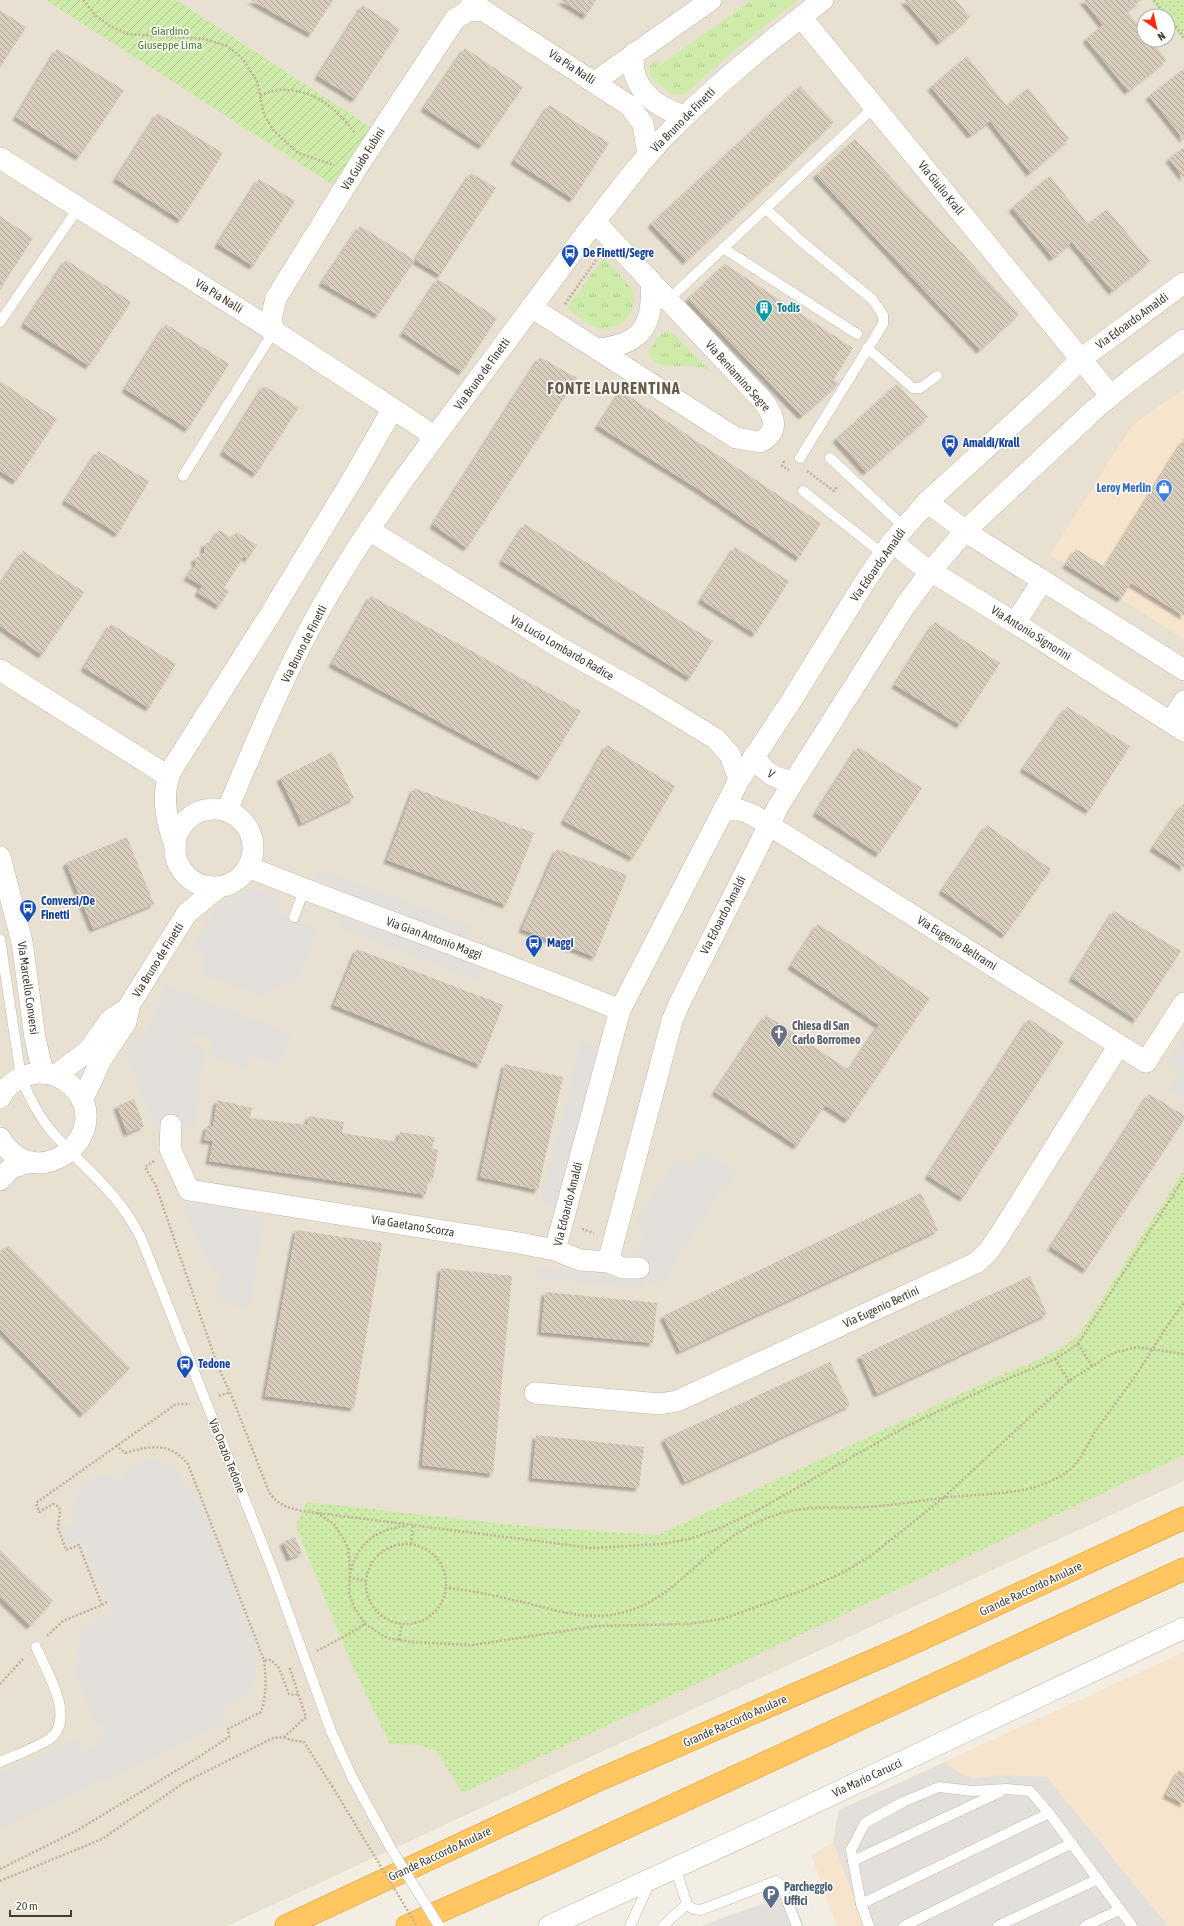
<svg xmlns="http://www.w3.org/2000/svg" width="1184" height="1926" font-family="'Asap Condensed',sans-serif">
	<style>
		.residential { fill: #e8e0d1; fill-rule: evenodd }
		.commercial { fill: #f7e4cc }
		.grass { fill: url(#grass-tufts) }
		.park { fill: url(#park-dots) }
		.garden { fill: url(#garden-furrows) }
		.parking { fill: #e3e0dc }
		.building { fill: url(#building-back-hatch); filter: url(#shadow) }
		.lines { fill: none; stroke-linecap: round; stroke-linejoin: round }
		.lane-casing { stroke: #c2b8a8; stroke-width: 11 }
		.street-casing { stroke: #c2b8a8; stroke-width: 22 }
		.highway-casing { stroke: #e89b28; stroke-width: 23 }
		.path { stroke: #c2b196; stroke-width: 2.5; stroke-dasharray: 2 2; stroke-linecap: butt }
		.lane { stroke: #fff; stroke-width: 10 }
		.street { stroke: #fff; stroke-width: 21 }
		.highway { stroke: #ffc662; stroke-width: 22 }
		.lane-bridge-casing { stroke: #c2b8a8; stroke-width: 11; stroke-linecap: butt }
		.path-bridge { stroke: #c2b196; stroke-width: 2.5; stroke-dasharray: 2 2; stroke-linecap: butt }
		.lane-bridge { stroke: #fff; stroke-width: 10 }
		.labels { text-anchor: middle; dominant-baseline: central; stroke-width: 3; stroke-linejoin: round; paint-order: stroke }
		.park-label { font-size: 12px; fill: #477b23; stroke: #fff }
		.street-label { font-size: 12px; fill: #453e33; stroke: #fff }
		.transit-label { font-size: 12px; font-weight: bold; fill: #164399; stroke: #fff; text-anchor: start }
		.culture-label { font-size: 12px; font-weight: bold; fill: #0d838f; stroke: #fff; text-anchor: start }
		.shop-label { font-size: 12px; font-weight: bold; fill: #366cbe; stroke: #fff; text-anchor: end }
		.worship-label { font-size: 12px; font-weight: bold; fill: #5b616d; stroke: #fff; text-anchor: start }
		.service-label { font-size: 12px; font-weight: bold; fill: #4e5e75; stroke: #fff; text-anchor: start }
		.district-label { font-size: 16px; font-weight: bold; letter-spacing: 1px; fill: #695b4a; stroke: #fff }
	</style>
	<defs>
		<pattern id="grass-tufts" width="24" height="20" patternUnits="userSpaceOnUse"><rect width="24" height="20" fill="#cfeba9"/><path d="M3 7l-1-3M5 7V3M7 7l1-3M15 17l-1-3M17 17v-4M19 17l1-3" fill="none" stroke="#b3cb92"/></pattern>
		<pattern id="park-dots" width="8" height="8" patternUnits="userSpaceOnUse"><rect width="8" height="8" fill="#cfeba9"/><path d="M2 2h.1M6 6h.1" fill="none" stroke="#b3cb92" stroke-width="1.8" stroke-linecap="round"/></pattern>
		<pattern id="garden-furrows" width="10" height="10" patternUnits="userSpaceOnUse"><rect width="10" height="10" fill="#cfeba9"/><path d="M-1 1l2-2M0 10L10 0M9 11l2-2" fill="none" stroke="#b3cb92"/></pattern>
		<pattern id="building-back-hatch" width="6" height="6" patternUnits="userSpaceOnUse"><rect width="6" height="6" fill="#d8ccbb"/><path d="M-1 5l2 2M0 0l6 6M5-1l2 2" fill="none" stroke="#b1a799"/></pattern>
		<filter id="shadow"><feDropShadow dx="-3.5" dy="3.5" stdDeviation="1" flood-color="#0004"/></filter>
	</defs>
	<rect width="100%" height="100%" fill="#f3eee3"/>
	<path class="residential" d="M0 0H1184V1481L227 1926H0ZM1144 16H1168V40H1144Z"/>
	<g class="commercial">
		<polygon points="1184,389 1184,639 1050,555 1132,425"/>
		<polygon points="1184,1652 1184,1926 837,1926 811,1855 833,1842 839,1810"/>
	</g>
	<g class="grass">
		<polygon points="752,0 798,0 726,57 684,95 671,94 650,76 649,67 656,60 660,65"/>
		<path d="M603 259H605C612 267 630 283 633 293 638 314 619 333 598 328 588 326 578 316 569 310L568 306Z"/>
		<path d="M668 331 675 335 711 372C707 371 703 368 699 367 682 362 656 374 648 352L661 334Z"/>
	</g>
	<g class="park">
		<polygon points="1151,0 1184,0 1184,41 1168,21 1168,16 1164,16"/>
		<path d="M1184 1170V1455L463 1793 436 1751 420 1745 390 1744 351 1663 296 1526 307 1502 524 1526 658 1535 997 1377C1028 1364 1052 1356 1079 1335Z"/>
	</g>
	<polygon class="garden" points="46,0 176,0 373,129 335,186"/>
	<g class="parking">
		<polygon points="317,868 473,926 468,939 313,881"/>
		<polygon points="251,888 283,898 278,912 318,928 297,982 270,990 266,998 201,974 206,960 203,955 192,949 215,907"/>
		<polygon points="343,913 484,968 479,981 337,927"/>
		<polygon points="166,985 292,1034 279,1065 251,1055 246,1069 209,1056 214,1041 193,1034 190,1036 190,1044 205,1046 195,1127 161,1124 154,1127 125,1053 131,1042 140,1039 161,1000"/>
		<polygon points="1184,1037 1184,1100 1169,1090 1180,1072 1167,1063"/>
		<polygon points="581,1041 600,1047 556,1208 540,1204"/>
		<polygon points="702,1149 737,1172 725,1192 720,1190 659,1288 646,1279 640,1289 536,1278 537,1268 646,1279 639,1268 630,1259 648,1232 635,1222 677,1158 691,1166"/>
		<polygon points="192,1201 250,1207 249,1214 265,1216 250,1308 216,1303 219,1270 212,1272 183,1205"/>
		<polygon points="148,1459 161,1460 169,1464 181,1475 188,1492 195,1490 259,1652 253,1655 256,1671 254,1684 246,1696 221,1710 226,1723 0,1829 0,1774 77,1738 84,1752 95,1747 103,1738 104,1734 101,1723 96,1725 73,1668 79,1665 77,1650 83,1630 93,1621 102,1617 112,1616 82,1541 68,1546 61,1528 75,1523 72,1508 74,1500 78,1492 89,1481 96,1477 110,1476 120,1480 127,1469 141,1461"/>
		<polygon points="943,1763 972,1779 997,1775 1047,1777 1168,1926 865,1926 833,1842 839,1810"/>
		<polygon points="791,1893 804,1926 701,1926"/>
	</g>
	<g class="building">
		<polygon points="251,0 333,0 311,34"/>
		<polygon points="560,0 596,0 586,16"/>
		<polygon points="904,0 956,0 970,17 940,42"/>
		<polygon points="1083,0 1141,0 1127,11 1144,31 1144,40 1151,40 1167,60 1128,91 1086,39 1103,25"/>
		<polygon points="363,5 400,29 355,99 318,76"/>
		<polygon points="0,10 26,27 0,67"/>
		<polygon points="465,48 523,87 482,146 424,108"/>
		<polygon points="57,49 124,90 79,157 16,117"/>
		<polygon points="967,56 1007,106 1028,88 1069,139 1030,173 990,121 971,135 931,87"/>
		<polygon points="1184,69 1184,140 1149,96"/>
		<polygon points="800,86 834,122 686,261 651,224"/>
		<polygon points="549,105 609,143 573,199 514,161"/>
		<polygon points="158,113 223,153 181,220 116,179"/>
		<polygon points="855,139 1019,314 980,350 816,175"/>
		<polygon points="1184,147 1184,178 1169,159"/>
		<polygon points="471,173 496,188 440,275 415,260"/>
		<polygon points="1050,176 1088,224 1107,209 1150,261 1112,291 1072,242 1053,258 1012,208"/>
		<polygon points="259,179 295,201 253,266 218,244"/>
		<polygon points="0,216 33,238 0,289"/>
		<polygon points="360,226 415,260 378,315 322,283"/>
		<polygon points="66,260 131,302 89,366 24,324"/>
		<polygon points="725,264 853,348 834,379 838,384 802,416 688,299"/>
		<polygon points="438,279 497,318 462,372 403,333"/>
		<polygon points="166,324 229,364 188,429 125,389"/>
		<polygon points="540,357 577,378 467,548 433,525"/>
		<polygon points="0,381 57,419 16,481 0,471"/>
		<polygon points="897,384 928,417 866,472 836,439"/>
		<polygon points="264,386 299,407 256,474 223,452"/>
		<polygon points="621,391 821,523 799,558 698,489 598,426"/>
		<polygon points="1184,439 1184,616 1131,583 1121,599 1066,565 1076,549 1105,567"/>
		<polygon points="98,451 149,481 118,534 65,501"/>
		<polygon points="525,524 713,641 690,678 502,561"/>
		<polygon points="219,530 232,538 236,532 257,545 248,559 244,556 224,588 229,591 219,606 198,593 202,586 187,577 196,564 194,559 204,553 204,545 207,543 211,543"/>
		<polygon points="735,547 789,581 755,634 701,600"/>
		<polygon points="23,551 84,592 42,655 0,626 0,585"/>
		<polygon points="371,596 581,711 541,777 332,664"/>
		<polygon points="935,622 1000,663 960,725 895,685"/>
		<polygon points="111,624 176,664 149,708 84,668"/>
		<polygon points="1067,707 1130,746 1089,811 1023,769"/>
		<polygon points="607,745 675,786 633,858 564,821"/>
		<polygon points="858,747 922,788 879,854 816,813"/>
		<polygon points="332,752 354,798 302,823 280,778"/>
		<polygon points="414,788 534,833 506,905 387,860"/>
		<polygon points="1184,803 1184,868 1153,848"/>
		<polygon points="987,825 1051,869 1005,935 942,891"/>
		<polygon points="127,837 154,904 93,929 66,863"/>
		<polygon points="557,849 627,875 595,957 522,929"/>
		<polygon points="1114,911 1181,951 1136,1020 1072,978"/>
		<polygon points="818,924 930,998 848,1120 825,1105 797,1146 715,1092 766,1015 849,1070 879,1025 791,966"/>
		<polygon points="357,949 503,1005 480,1065 334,1005"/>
		<polygon points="1029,1019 1064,1042 963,1198 928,1176"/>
		<polygon points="505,1064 563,1077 538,1190 480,1177"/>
		<polygon points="1149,1094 1184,1115 1184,1120 1086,1270 1051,1247"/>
		<polygon points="134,1099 144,1126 127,1133 117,1106"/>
		<polygon points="217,1100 252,1108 250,1118 307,1125 309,1116 344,1122 342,1133 398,1142 400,1132 435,1137 432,1148 438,1150 433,1179 428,1178 426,1195 209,1161 213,1141 204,1140 207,1126 213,1126"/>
		<polygon points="921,1193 938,1230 680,1351 663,1316"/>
		<polygon points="296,1230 382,1243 354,1408 265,1396"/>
		<polygon points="8,1245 130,1368 83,1414 0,1329 0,1253"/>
		<polygon points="441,1268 512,1276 493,1474 422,1465"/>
		<polygon points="1030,1276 1047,1314 877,1394 860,1356"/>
		<polygon points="545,1292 657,1303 653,1343 541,1332"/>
		<polygon points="830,1362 850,1405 685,1482 664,1439"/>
		<polygon points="536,1435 644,1447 639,1488 532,1478"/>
		<polygon points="295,1537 302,1553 290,1558 283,1542"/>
		<polygon points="0,1550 53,1601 30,1626 0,1597"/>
		<polygon points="1179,1770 1184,1773 1184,1804 1166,1795"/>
	</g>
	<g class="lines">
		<defs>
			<g id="lane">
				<polyline points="766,209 802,242 872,299 883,315 883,324 800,458"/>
				<polyline points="723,248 857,334"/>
				<polyline points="668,300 874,107"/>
				<polyline points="0,322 79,207"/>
				<polyline points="867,348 913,388 920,388 937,376"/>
				<polyline points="830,458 904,527"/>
				<polyline points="183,476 274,331"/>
				<polyline points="803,491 883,554"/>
				<polyline points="294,917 304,890"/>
				<path d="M0 939 21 1077C29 1097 39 1117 53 1133 85 1169 119 1193 141 1238L273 1571 331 1731 353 1779"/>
				<path d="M0 1762C16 1755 33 1749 48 1740 78 1721 46 1670 36 1647"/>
				<polyline points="853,1861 1000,1792"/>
				<polyline points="675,1867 687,1904 693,1909 701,1910 776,1881 781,1885 797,1926"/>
				<polyline points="861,1904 1049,1813"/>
				<polyline points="630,1926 650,1882"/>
				<polyline points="663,1926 687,1904"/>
				<polyline points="869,1926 861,1904 851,1850 865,1823 903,1802 939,1787 972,1791 1006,1789 1030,1791 1049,1813 1132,1926"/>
				<polyline points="904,1926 1072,1843"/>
				<polyline points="998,1926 1098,1879"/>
				<polyline points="1085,1926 1119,1910"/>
			</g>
			<g id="street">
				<polyline points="472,3 630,106 643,124 648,155"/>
				<polyline points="801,17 1111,396"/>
				<path d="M634 53C628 87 656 108 685 116"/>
				<polyline points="596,81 711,0"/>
				<polyline points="0,158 274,331 427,431 432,441"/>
				<path d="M531 307 736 438 760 442C781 431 774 415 763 401L595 222"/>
				<polyline points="274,331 271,319 276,298 358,166 455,19 468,11 483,10"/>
				<path d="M599 349C643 344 654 324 651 281"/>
				<polyline points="927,502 974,537 1184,670"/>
				<polyline points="369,530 557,646 641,693 716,739 730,755 739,780"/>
				<polyline points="892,542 921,565 1015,623 1184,731"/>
				<polyline points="1015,623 1043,580"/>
				<polyline points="0,670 168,776"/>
				<polyline points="1171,722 1184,701"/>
				<path d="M754 756C764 772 775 780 794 781"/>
				<circle cx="214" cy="848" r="39"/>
				<polyline points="723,810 740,810 753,815 1146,1062 1184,1003"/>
				<path d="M227 811C260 731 296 646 342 572 388 497 443 426 496 355 525 316 555 276 584 236 611 201 637 165 668 133 716 84 769 42 823 0"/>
				<path d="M175 846C166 821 160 793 172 769L271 613 355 475 392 410"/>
				<polyline points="0,857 22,942 35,1038 43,1073"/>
				<path d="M248 867C371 916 497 959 620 1010"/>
				<polyline points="56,1075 88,1051 110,1020 128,1008"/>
				<path d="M0 1098C7 1083 23 1074 39 1073 52 1072 63 1078 72 1086 119 1132 36 1200 0 1138"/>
				<polyline points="82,1101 101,1060 126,1022 130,1004 187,913 219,887"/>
				<polyline points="171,1125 170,1149 189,1190 519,1243 555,1250 580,1260 608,1262 623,1268 639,1268"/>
				<polyline points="0,1180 11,1168 30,1162"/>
				<polyline points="555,1250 620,1010 739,780 791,701 866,580 892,542 927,502 1054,386 1081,359 1184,283"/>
				<polyline points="608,1262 672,1021 679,1004 779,805 905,606 931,571 965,531 1095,409 1129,381 1184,340"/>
				<polyline points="535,1393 660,1404 677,1401 976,1263 988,1252 999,1236 1119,1045"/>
				<polyline points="549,1926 770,1824 1184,1628"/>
			</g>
			<g id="highway">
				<polyline points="286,1926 594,1782 904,1647 1184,1518"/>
				<polyline points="407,1926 562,1857 1184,1569"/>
			</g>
		</defs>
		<use href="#lane" class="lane-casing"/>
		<use href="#street" class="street-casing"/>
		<use href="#highway" class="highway-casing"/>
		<g class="path">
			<polyline points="83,0 97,17 110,26 128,34 205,39 227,46 242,58 257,81 264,115 274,131 298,153 334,165"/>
			<polyline points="1154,0 1167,16"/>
			<polyline points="1168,17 1184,37"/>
			<path d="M260 95C267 93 274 90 281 90 314 89 336 108 355 133"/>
			<polyline points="565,304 599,256"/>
			<polyline points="784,461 782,466 789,470"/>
			<polyline points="807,471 834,491 838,486"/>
			<path d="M154 1161 145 1167 156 1186 218 1367 230 1392 269 1492C279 1506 286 1507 302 1511L592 1548 661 1544 689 1539 718 1529 756 1511 907 1426 998 1383 1055 1359 1078 1344 1184 1178"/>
			<polyline points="582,1229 594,1233"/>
			<polyline points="1078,1344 1092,1366"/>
			<polyline points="1055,1359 1069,1381"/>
			<polyline points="219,1396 230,1392"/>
			<path d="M116 1445 125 1453C150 1446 169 1441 188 1464L264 1660H271L279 1668 289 1694 295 1695 299 1694"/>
			<polyline points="317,1513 334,1524 348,1547 350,1572 349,1593 354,1607 365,1624 387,1638 412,1642 473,1645 597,1626 688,1624 722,1619 804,1590 842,1573 872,1555 943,1498 1069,1381 1113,1353 1137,1347 1184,1354"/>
			<circle cx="406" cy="1584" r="40"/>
			<polyline points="411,1544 413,1526 412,1526"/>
			<path d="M351 1570C359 1541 378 1529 407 1526"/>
			<polyline points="349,1577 366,1581"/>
			<path d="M445 1588C473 1590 500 1597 527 1603 557 1611 589 1621 621 1613 662 1604 689 1570 721 1545 740 1530 762 1518 786 1512 814 1505 841 1509 868 1507 896 1505 923 1500 950 1497 990 1493 1034 1496 1068 1471 1080 1462 1087 1445 1095 1432 1109 1412 1124 1392 1138 1372 1153 1349 1167 1324 1184 1303"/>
			<polyline points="102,1605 79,1545 66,1550 58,1528 60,1511 59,1507 53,1504 39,1512 36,1503 176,1404 190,1404"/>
			<polyline points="47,1636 63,1621 102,1605 108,1601"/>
			<polyline points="399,1640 402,1624"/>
			<polyline points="317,1651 347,1635 365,1624"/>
			<polyline points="0,1684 24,1658"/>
			<polyline points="284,1737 291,1740 304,1742 332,1786"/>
			<path d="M0 1869 76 1831 194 1760 229 1737 228 1729 261 1712C267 1695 266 1678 264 1660"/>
			<polyline points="0,1881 102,1839 185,1782 273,1738 284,1737 306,1717 289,1666"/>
		</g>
		<use href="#lane" class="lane"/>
		<use href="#street" class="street"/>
		<use href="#highway" class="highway"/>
		<defs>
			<polyline id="lane-bridge" points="353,1779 393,1852 439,1926"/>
		</defs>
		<use href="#lane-bridge" class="lane-bridge-casing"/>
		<polyline class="path-bridge" points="332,1786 417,1926"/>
		<use href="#lane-bridge" class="lane-bridge"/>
	</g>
	<defs>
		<symbol id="bus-pin" viewBox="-11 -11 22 30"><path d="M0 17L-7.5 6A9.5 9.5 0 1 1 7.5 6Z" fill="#1a4fb4" stroke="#fff"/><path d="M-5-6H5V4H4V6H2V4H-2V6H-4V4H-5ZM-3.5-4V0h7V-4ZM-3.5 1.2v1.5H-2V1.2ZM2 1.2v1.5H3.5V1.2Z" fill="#fff"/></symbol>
		<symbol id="building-pin" viewBox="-11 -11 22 30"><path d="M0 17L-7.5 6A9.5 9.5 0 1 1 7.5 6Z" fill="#0f9aa8" stroke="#fff"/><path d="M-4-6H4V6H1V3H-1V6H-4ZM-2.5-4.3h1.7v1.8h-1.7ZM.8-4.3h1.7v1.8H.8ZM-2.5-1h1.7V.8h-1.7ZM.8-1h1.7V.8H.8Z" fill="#fff"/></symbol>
		<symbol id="shop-pin" viewBox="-11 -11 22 30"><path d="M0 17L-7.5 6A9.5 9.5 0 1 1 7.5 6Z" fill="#3f7fe0" stroke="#fff"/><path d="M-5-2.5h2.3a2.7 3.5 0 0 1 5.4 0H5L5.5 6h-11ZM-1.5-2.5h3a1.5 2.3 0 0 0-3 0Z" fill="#fff"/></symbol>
		<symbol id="church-pin" viewBox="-11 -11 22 30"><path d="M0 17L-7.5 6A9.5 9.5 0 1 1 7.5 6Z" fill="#6b7280" stroke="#fff"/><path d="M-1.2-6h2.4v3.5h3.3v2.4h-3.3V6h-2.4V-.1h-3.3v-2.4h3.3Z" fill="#fff"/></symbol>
		<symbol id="parking-pin" viewBox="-11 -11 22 30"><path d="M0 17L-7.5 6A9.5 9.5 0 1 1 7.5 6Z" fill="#5c6f8a" stroke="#fff"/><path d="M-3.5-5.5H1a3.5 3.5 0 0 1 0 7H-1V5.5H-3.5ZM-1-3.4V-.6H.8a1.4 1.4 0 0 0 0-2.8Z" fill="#fff"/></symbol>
	</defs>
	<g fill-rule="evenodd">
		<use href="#bus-pin" x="560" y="243" width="20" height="27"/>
		<use href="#building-pin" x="754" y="298" width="20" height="27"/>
		<use href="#bus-pin" x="940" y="433" width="20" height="27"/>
		<use href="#shop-pin" x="1154" y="478" width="20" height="27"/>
		<use href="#bus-pin" x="18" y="898" width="20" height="27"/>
		<use href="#bus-pin" x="524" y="933" width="20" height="27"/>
		<use href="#church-pin" x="769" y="1023" width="20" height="27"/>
		<use href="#bus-pin" x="175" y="1354" width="20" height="27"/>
		<use href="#parking-pin" x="761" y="1884" width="20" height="27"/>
	</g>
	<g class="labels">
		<g class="park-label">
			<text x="170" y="31">Giardino<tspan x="170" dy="14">Giuseppe Lima</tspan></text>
		</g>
		<g class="street-label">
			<text transform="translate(572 67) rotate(33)">Via Pia Nalli</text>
			<text transform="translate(683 120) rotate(-45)">Via Bruno de Finetti</text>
			<text transform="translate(363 159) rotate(-58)">Via Guido Fubini</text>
			<text transform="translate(941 188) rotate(51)">Via Giulio Krall</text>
			<text transform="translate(219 296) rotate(32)">Via Pia Nalli</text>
			<text transform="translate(1132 321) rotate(-36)">Via Edoardo Amaldi</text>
			<text transform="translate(482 374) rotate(-54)">Via Bruno de Finetti</text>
			<text transform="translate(738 376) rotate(48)">Via Beniamino Segre</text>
			<text transform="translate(878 565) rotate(-55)">Via Edoardo Amaldi</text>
			<text transform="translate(1031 633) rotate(32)">Via Antonio Signorini</text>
			<text transform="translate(304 644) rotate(-63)">Via Bruno de Finetti</text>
			<text transform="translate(562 648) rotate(30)">Via Lucio Lombardo Radice</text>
			<text transform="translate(771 774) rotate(33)">V</text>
			<text transform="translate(723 915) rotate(-63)">Via Edoardo Amaldi</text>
			<text transform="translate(434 938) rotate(20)">Via Gian Antonio Maggi</text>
			<text transform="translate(957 943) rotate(32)">Via Eugenio Beltrami</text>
			<text transform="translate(158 960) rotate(-58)">Via Bruno de Finetti</text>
			<text transform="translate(28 988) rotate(82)">Via Marcello Conversi</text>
			<text transform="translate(568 1204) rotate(-76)">Via Edoardo Amaldi</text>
			<text transform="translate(413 1226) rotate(9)">Via Gaetano Scorza</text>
			<text transform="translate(881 1307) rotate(-25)">Via Eugenio Bertini</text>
			<text transform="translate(227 1456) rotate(68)">Via Orazio Tedone</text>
			<text transform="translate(1031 1589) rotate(-25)">Grande Raccordo Anulare</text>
			<text transform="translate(735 1721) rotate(-24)">Grande Raccordo Anulare</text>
			<text transform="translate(867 1778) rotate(-25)">Via Mario Carucci</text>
			<text transform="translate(440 1854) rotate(-25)">Grande Raccordo Anulare</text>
		</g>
		<g class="transit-label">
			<text x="583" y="253">De Finetti/Segre</text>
			<text x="963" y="443">Amaldi/Krall</text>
			<text x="41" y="901">Conversi/De<tspan x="41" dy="14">Finetti</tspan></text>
			<text x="547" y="943">Maggi</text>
			<text x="198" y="1364">Tedone</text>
		</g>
		<g class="culture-label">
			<text x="777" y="308">Todis</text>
		</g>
		<g class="shop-label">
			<text x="1151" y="488">Leroy Merlin</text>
		</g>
		<g class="worship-label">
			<text x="792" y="1026">Chiesa di San<tspan x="792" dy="14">Carlo Borromeo</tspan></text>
		</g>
		<g class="service-label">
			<text x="784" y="1887">Parcheggio<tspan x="784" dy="14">Uffici</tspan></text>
		</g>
		<g class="district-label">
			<text x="614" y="388">FONTE LAURENTINA</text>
		</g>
	</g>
	<g transform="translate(1156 28) rotate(146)"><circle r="19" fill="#ffffff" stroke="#b5b2ad"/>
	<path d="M0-3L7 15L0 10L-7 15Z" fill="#ff2b0e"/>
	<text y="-6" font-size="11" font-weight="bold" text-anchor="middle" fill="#453e33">N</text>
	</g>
	<path d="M10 1910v6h61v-6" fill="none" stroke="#453e33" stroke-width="2"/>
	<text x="16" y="1910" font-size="12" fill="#453e33" stroke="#ffffff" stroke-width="3" paint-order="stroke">20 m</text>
</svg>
